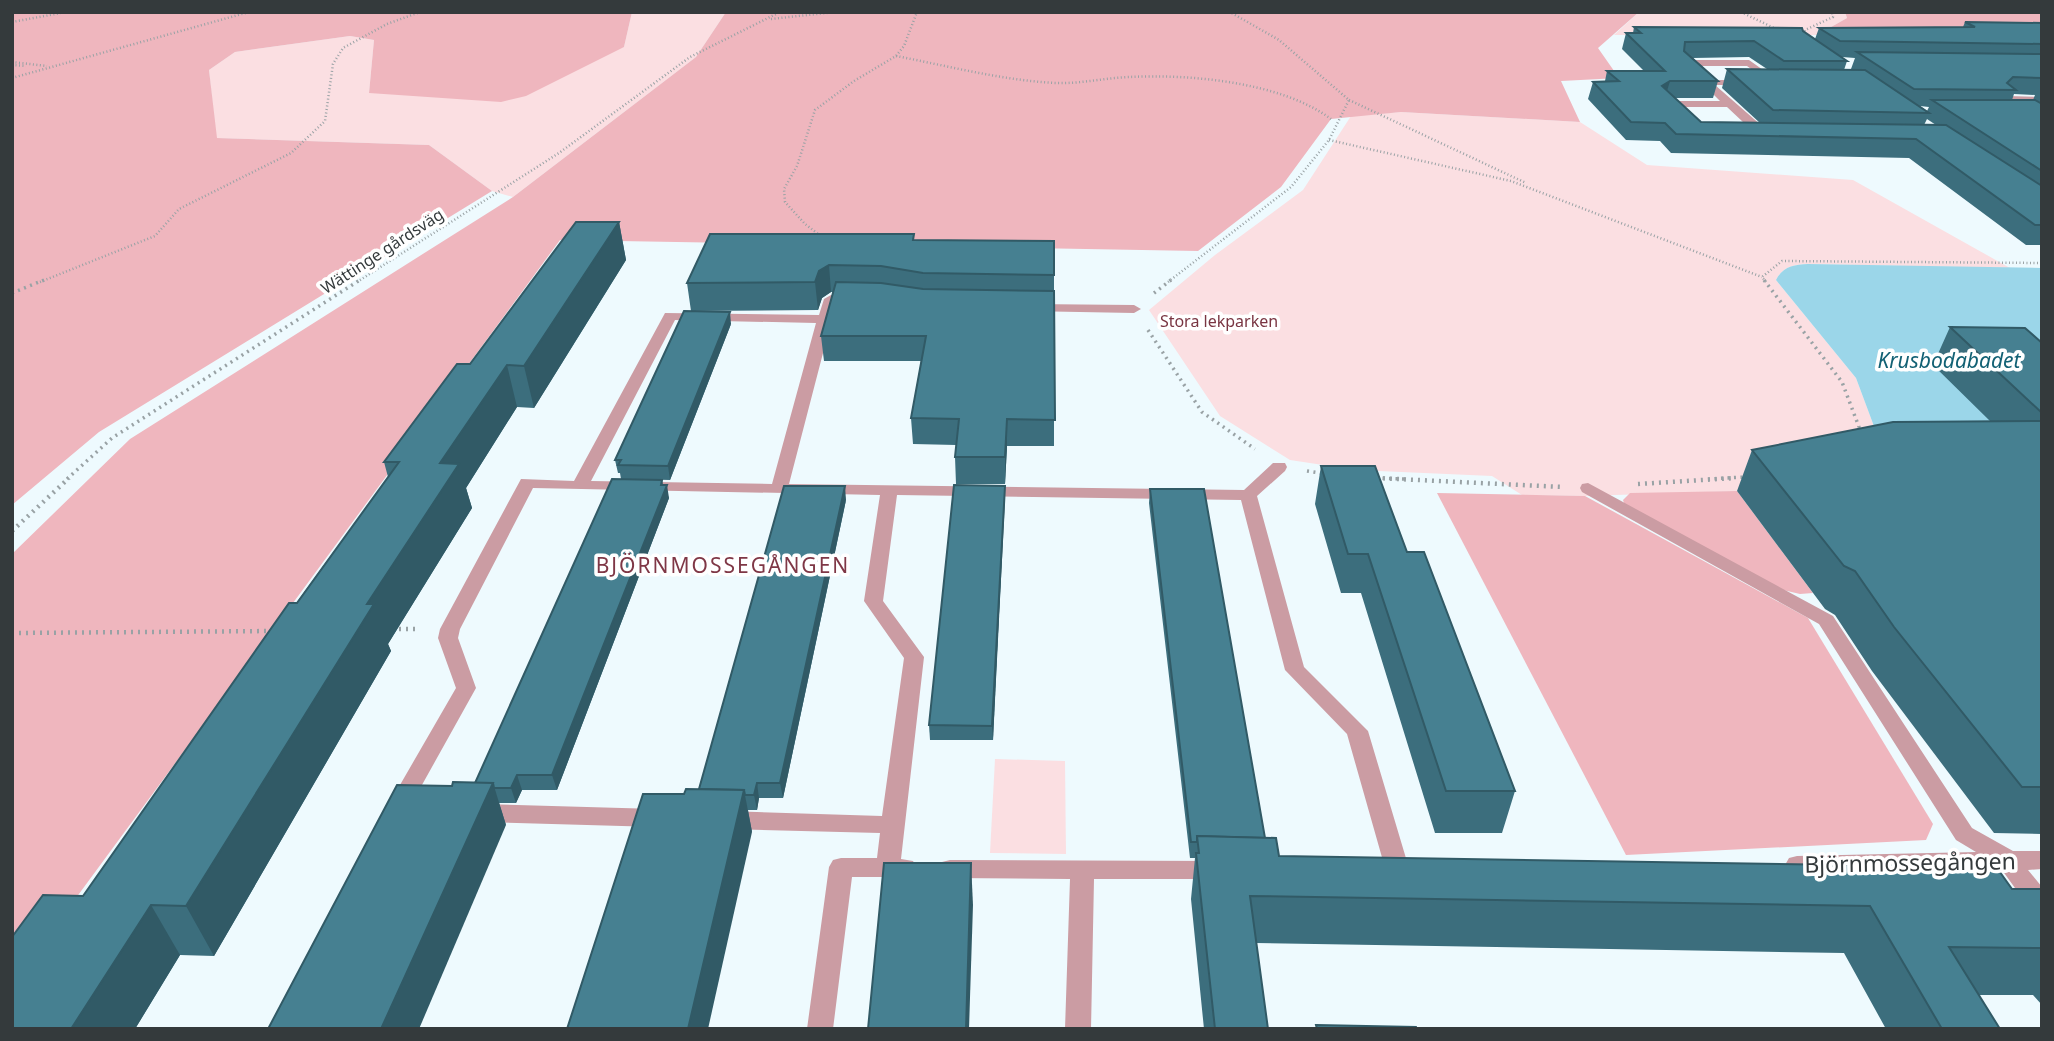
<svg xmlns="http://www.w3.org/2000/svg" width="2054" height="1041" font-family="'Noto Sans',sans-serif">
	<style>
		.green { fill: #fbdfe2 }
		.forest { fill: #efb6be }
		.water { fill: #9bd6e9 }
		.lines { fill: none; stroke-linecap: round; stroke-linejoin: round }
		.path-far2 { stroke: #99a2a5; stroke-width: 2.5; stroke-dasharray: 1 2.5; stroke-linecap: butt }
		.path-far1 { stroke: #99a2a5; stroke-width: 3.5; stroke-dasharray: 2 4.5; stroke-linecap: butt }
		.path { stroke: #99a2a5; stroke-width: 4.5; stroke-dasharray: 2 5; stroke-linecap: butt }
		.service { fill: #cb9ca3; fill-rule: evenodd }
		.minor { fill: #cb9ca3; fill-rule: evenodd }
		.wall { fill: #3c6e7d; fill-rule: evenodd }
		.shaded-wall { fill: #315a66 }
		.building { fill: #468091; stroke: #315a66; stroke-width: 2 }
		.labels { text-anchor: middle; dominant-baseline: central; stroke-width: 7; stroke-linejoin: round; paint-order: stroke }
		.far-street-label { font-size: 16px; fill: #343a3c; stroke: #fff }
		.far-park-label { font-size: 16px; fill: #793542; stroke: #fff }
		.water-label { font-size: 21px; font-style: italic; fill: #126174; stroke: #fff }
		.neighbourhood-label { font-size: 21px; letter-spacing: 2px; fill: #7f3746; stroke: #fff }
		.near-street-label { font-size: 23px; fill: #343a3c; stroke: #fff }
	</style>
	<rect width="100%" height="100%" fill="#eefafe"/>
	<g class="green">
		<polygon points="632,12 726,12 696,57 513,197 492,191 429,145 216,138 209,70 235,52 350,36 374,40 369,93 624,47"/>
		<polygon points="1639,12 1845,12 1847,18 1817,35 1614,35"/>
		<path d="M1401 112 1580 122 1647 165 1853 180 2010 268 1808 264C1794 265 1783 266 1776 280L1856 378 1875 429 1775 485 1737 491 1585 496 1522 495 1492 476 1356 470 1290 460 1220 416 1149 310 1215 255 1303 190 1351 116Z"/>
		<polygon points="995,759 1065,761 1066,854 990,853"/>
	</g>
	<g class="forest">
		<polygon points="12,12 632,12 624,47 526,96 501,102 369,93 374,40 350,36 235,52 209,70 217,138 429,145 492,191 99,432 12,505"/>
		<polygon points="726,12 1639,12 1598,48 1619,78 1561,81 1580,122 1401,112 1331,119 1281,187 1198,251 560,240 12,985 12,554 130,439 513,197 696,57"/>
		<polygon points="1845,12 2042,12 2042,33 1817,35 1847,18"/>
		<polygon points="1737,491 1813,593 1800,594 1783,590 1625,506 1623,500 1630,493"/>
		<polygon points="1437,493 1585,496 1808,618 1933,824 1926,840 1626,855"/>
	</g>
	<path class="water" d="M1808 264 2042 268V461L1875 429 1856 378 1776 280C1783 266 1794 265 1808 264Z"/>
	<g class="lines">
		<g class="path-far2">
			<polyline points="1741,12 1778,30"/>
			<polyline points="771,19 835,12"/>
			<polyline points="12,22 66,12"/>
			<polyline points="1803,38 1805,30 1833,17 1832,12"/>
			<path d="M896 56C948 66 1001 80 1055 83 1080 84 1104 78 1129 77 1191 74 1281 82 1331 119"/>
			<polyline points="12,62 47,66"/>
			<polyline points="12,65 26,66"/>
			<polyline points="12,78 249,12"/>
			<polyline points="1349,100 1526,183"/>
			<polyline points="1329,140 1511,181 1762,277"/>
			<polyline points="819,238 821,236 805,224 785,202 784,189 797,166 815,110 854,81 896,56 904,46 917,12"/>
			<polyline points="40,282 155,236 179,209 291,153 325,121 333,64 343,48 387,24 420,12"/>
			<polyline points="357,282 559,153 690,57 780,12"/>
			<polyline points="1168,282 1291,187 1329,140 1349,100 1279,40 1230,12"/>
			<polyline points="1766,282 1762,277 1782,261 2042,263"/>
		</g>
		<g class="path-far1">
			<polyline points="1764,280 1842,382 1859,427 1854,432"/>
			<polyline points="12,293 44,280"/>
			<polyline points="1154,293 1171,280"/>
			<polyline points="1148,330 1202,412 1255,449"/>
			<polyline points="1307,471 1326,474"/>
			<polyline points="1376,478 1405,479"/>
			<polyline points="67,479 112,438 360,280"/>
			<polyline points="1708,479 1745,477"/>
		</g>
		<g class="path">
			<polyline points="1376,478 1563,487"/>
			<polyline points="1638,484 1735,478"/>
			<polyline points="12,531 69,478"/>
			<polyline points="392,629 418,629"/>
			<polyline points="12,633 274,631"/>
		</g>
		<g class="service">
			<polygon points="1684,60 1749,60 1780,82 1772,84 1747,66 1694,66 1696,68 1691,71 1679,63"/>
			<polygon points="1703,80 1747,80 1749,82 1744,85 1715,85 1770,133 1770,137 1759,137 1727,107 1673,107 1668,110 1660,104 1665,101 1720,101 1703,84"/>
			<path d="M831 295 852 296 859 300 852 304 836 303 789 484 1244 490 1273 463H1285L1287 467 1285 471 1257 496 1304 667 1368 731 1411 875 1407 882 1399 884 1391 882 1387 875 1347 734 1285 670 1241 500 897 495 883 601 924 657 901 859 913 861 917 868 913 875 905 877H852L833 1029H807L829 867 833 860 841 858H877L880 833 727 829 719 826 716 820 719 814 727 811 882 816 904 658 864 601 880 495 533 488 460 629 458 638 476 688 408 810 400 812 392 810 389 804 456 688 438 638 440 629 521 479 574 481 665 313 819 315 824 299ZM675 320 816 323 772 484 591 481Z"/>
			<polygon points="1030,304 1134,305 1141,309 1134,313 1025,311 1023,308"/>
			<polygon points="1588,483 1833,616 1972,828 2013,851 2042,851 2042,869 2028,870 2042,887 2042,916 2033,913 2002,870 1797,874 1789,872 1785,865 1789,858 1797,856 1976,852 1956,840 1819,624 1582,492 1580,488 1582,484"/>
			<polygon points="479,804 657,809 665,812 668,818 665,824 657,827 479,822 471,819 468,813 471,807"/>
			<polygon points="950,860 1216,861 1224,863 1228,870 1224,877 1216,879 1094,879 1091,1029 1065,1029 1070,879 950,878 942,876 938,869 942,862"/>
		</g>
		<polygon class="minor" points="2007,96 2042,97 2042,103 2020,102 2042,115 2042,123 2003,101 2002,99"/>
	</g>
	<g class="wall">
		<path d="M1965 22 2042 23V245H2026L1909 158 1671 153 1660 141 1626 140 1588 99 1593 82 1605 81 1607 71H1644L1622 49 1626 33H1633L1634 27 1803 31 1815 39 1819 28 1963 27ZM1749 57 1767 69H1727L1722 88 1760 123 1701 122 1675 98H1713L1718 81 1693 58ZM1842 57 1855 58 1851 69 1853 70H1844L1847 61ZM2014 94 2035 95 2033 100H2012ZM1920 106 1929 107 1927 111ZM1927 119 1936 125H1924Z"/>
		<polygon points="619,222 626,260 534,408 517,407 466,488 472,508 388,644 391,651 214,956 180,955 135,1029 12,1029 83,896 388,477 384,462 470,364"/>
		<polygon points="914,234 914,240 1054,241 1054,446 1007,446 1005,484 956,484 955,457 956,445 913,444 911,418 921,361 824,361 821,336 833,292 831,292 822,298 818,310 691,311 687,283"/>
		<polygon points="731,324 670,480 627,479 663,485 669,498 557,790 522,790 516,803 499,803 506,825 452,786 475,783 621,479 620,473 618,473 615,460"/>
		<polygon points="1950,327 2042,343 2042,834 1994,833 1872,671 1835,615 1825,609 1737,491 1752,450 1990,421 1933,365"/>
		<polygon points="1321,466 1407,552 1515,791 1502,833 1435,833 1361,593 1341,593 1315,504"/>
		<polygon points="1005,486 993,740 930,740 929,725"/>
		<polygon points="1150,489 1265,838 1279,856 2012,889 2042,889 2042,1005 2033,995 1979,995 2000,1029 1886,1029 1844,953 1256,943 1268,1029 1204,1029 1191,899 1195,858 1190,858 1149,503"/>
		<polygon points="846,500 783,798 759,798 757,810 748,810 752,832 699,789"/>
	</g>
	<g class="shaded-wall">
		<polygon points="1670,81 1665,98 1662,86"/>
		<polygon points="619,222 626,260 534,408 524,366"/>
		<polygon points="829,265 831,292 822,298 818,310 815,282 819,271"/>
		<polygon points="730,312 731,324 670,480 668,466"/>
		<polygon points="507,365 517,407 466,488 472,508 388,644 391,651 214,956 186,906 367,604 440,463"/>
		<polygon points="1007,419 1007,446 1005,484 1005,457"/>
		<polygon points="662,480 664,490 667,485 669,498 557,790 552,775"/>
		<polygon points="845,486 846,500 783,798 780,783"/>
		<polygon points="1005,486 1005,499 993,740 992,726"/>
		<polygon points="517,775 522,790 516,803 511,788"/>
		<polygon points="493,783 506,825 419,1029 381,1029"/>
		<polygon points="757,783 759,798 757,810 754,795"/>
		<polygon points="744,790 752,832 708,1029 688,1029"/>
		<polygon points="971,863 973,905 969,1029 966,1029"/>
		<polygon points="151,905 180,955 135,1029 71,1029"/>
	</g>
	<g class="building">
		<polygon points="1965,22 2042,23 2042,44 1840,41 1819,28 1975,27"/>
		<polygon points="1634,27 1802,28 1803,31 1847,61 1784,61 1754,41 1685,42 1684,51 1718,81 1670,81 1662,86 1701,122 1946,125 2042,186 2042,225 2035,225 1916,139 1676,134 1665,123 1631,122 1593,82 1619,81 1607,71 1665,71 1626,33 1641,33"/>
		<polygon points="1857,52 2042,54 2042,78 2013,77 2007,83 2016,90 1914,89"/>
		<polygon points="1727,69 1865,70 1929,113 1773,110"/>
		<polygon points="1932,100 2035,100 2042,104 2042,171"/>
		<polygon points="576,222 619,222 524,366 507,365 440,463 459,464 367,604 374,604 186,906 151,905 71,1029 12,1029 12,937 43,895 83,896 289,603 297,603 399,462 384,462 457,364 470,364"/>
		<polygon points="710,234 914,234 913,240 1054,241 1054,275 923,273 881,266 829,265 819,271 815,282 687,283"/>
		<polygon points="836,282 881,283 923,289 1054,291 1055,420 1007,419 1005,457 955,457 959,419 911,418 926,336 821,336"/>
		<polygon points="684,311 730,312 668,466 618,465 621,460 615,460"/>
		<polygon points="1950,327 2025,328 2042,343 2042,413"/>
		<polygon points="2042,421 2042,787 2022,787 1894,627 1855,571 1844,566 1752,450 1893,422"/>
		<polygon points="1321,466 1375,466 1407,552 1424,552 1515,791 1446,791 1368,554 1348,554"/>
		<polygon points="612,479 662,480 661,485 667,485 552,775 517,775 511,788 494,788 493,783 475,783"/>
		<polygon points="954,485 1005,486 992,726 929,725"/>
		<polygon points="784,486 845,486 780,783 757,783 754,795 745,795 744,790 699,789"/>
		<polygon points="1150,489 1204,489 1265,838 1197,836 1197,842 1191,842"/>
		<polygon points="453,782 493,783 381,1029 268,1029 397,785 452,786"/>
		<polygon points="686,789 744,790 688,1029 567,1029 643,794 684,794"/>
		<polygon points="1197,836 1276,838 1279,856 1846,865 1992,861 2012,889 2042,889 2042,948 1949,947 2000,1029 1942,1029 1870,906 1250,896 1268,1029 1215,1029 1196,853 1199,853"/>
		<polygon points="884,863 971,863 966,1029 868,1029"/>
		<polygon points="1316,1025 1416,1027 1417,1029 1317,1029"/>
	</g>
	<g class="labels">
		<g class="far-street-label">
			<text transform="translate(382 251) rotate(-33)">Wättinge gårdsväg</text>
		</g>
		<g class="far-park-label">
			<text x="1219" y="321">Stora lekparken</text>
		</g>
		<g class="water-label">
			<text x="1949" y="360">Krusbodabadet</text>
		</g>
		<g class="neighbourhood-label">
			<text x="723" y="565">BJÖRNMOSSEGÅNGEN</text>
		</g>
		<g class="near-street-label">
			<text transform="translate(1910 862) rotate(-1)">Björnmossegången</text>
		</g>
	</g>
	<rect width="2054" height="1041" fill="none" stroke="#343a3c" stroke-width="28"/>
</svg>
